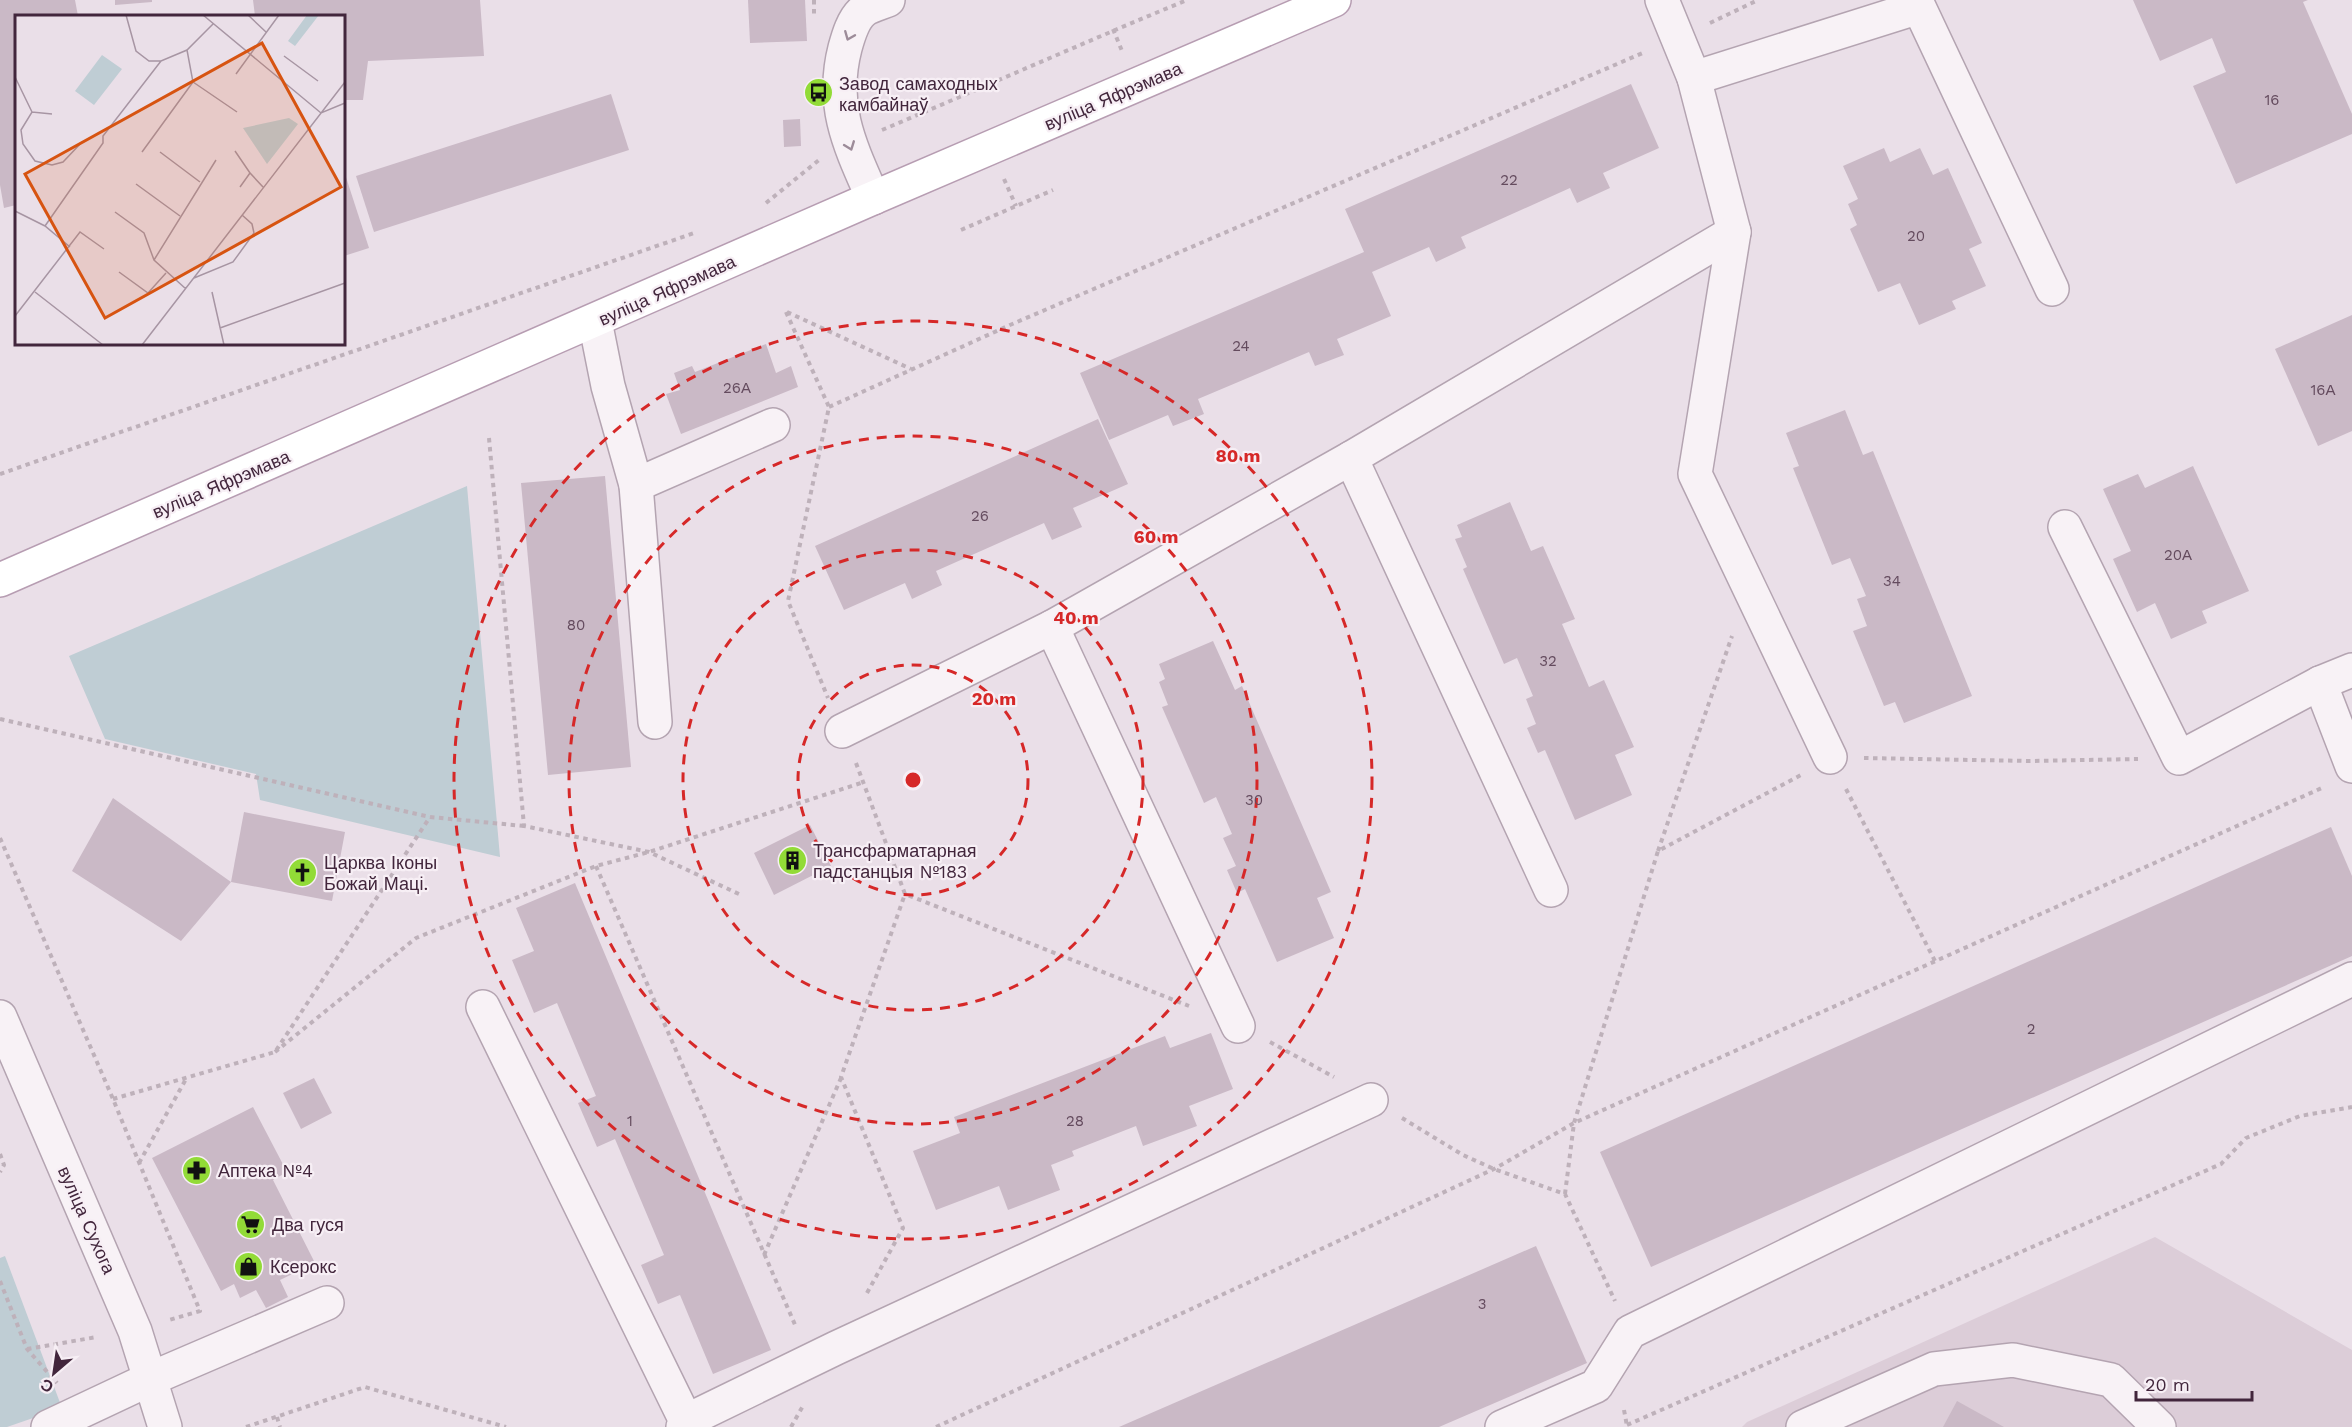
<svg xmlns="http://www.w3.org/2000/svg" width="2352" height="1427" font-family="'Work Sans',sans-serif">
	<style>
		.built { fill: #dccdd8 }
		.green { fill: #bfcdd4 }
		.building { fill: #cab9c6 }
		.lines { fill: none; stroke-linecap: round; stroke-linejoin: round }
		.minor-casing { stroke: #b4a4b1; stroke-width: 36 }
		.major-casing { stroke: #b79db2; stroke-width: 36 }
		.path { stroke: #beb1ba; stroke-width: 4; stroke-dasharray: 4.5 4.5; stroke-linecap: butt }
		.minor { stroke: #f8f2f6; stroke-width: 33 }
		.major { stroke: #fff; stroke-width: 33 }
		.oneway { stroke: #9d8c99 }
		.ring { fill: none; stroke: #d62828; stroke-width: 3; stroke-dasharray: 10 8 }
		.labels { text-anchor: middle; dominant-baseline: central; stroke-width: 4.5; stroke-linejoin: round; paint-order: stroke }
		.number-label { font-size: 15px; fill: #644b5e }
		.poi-label { font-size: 18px; fill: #42263c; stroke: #f7eff5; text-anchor: start }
		.street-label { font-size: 18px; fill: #42263c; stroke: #f7eff5 }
		.inset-road { fill: none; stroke: #a795a3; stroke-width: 1.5 }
		.view { fill: #d75411; fill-opacity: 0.15; stroke: #d75411; stroke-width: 3 }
		.inset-edge { fill: none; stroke: #42263c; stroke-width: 3 }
		.centre { fill: #d62828; stroke: #f7eff5; stroke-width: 3 }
		.ring-label { font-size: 18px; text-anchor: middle; font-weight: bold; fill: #d62828; stroke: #f7eff5; stroke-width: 4.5; stroke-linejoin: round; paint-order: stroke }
	</style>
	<rect width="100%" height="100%" fill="#eadfe8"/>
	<polygon class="built" points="2155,1237 2352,1350 2352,1427 1742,1427 1747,1422"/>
	<g class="green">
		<polygon points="467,486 500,857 260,800 256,774 105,739 69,656"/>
		<polygon points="5,1256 62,1408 7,1427 0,1427 0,1258"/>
	</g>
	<g class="building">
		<polygon points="0,0 75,0 78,16 16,16 16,205 4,208 0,185"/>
		<polygon points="115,0 152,0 152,2 115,5"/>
		<polygon points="253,0 480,0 484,56 368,61 363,100 344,100 344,16 255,16"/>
		<polygon points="748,0 805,0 807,41 750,43"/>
		<polygon points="2133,0 2308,0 2303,2 2352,114 2352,134 2236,184 2193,86 2226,72 2212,38 2160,61"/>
		<polygon points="1631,84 1659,148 1603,173 1610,188 1577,203 1570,188 1461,237 1466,248 1436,262 1429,247 1372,272 1391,316 1337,339 1344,355 1315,366 1309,352 1198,399 1204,414 1173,426 1168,415 1109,440 1080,373 1364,252 1345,209"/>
		<polygon points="611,94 629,150 374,232 356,176"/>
		<polygon points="800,119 801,146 784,147 783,120"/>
		<polygon points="1884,148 1890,162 1920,148 1933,175 1948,168 1982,243 1969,249 1986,286 1952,301 1956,309 1919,325 1900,283 1878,292 1850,229 1857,225 1848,204 1858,199 1843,166"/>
		<polygon points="344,171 369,248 344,256"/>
		<polygon points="2352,315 2352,431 2318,446 2275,349"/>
		<polygon points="766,344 776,373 791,366 798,387 681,434 666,394 680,390 674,373 692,366 695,372"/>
		<polygon points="1845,410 1863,455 1873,451 1972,696 1904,723 1895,702 1884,706 1853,631 1867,626 1857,599 1866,596 1850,558 1832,565 1793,468 1799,466 1786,433"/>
		<polygon points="1098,419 1128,484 1073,508 1082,527 1052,540 1044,523 936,571 942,585 912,599 905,583 844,610 815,546"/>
		<polygon points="2193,466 2249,591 2202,611 2207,623 2171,639 2155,603 2137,612 2113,559 2131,551 2103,489 2138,474 2145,488"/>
		<polygon points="605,476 631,767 548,775 521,483"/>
		<polygon points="1510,502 1531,551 1543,546 1575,619 1562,624 1589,687 1604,680 1634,747 1615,755 1632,795 1575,820 1545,750 1538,753 1527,728 1536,724 1526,699 1533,696 1517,658 1504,664 1463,569 1467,567 1455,539 1462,537 1457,525"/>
		<polygon points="1213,641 1235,690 1242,686 1331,892 1317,898 1334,938 1277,962 1245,889 1237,893 1227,870 1236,866 1223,838 1232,834 1216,797 1204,803 1162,707 1168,705 1159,682 1165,679 1159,664"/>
		<polygon points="113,798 231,882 181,941 72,871"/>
		<polygon points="244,812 345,832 332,901 231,882"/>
		<polygon points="810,825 831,866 774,895 754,853"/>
		<polygon points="2331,827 2352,876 2352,956 1651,1267 1600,1152"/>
		<polygon points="575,883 771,1350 713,1374 680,1295 658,1304 641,1265 664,1255 615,1139 597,1147 578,1103 596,1096 557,1003 534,1013 512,960 534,951 516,908"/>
		<polygon points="1211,1033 1233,1089 1189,1106 1197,1126 1143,1146 1136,1126 1072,1151 1074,1156 1051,1165 1060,1190 1008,1210 999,1186 936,1210 913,1151 960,1133 954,1117 1165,1036 1170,1048"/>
		<polygon points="314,1078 332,1113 301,1129 283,1093"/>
		<polygon points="253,1107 287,1172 273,1180 315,1263 280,1280 288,1297 266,1308 256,1290 240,1298 234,1284 221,1291 152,1158"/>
		<polygon points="1536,1246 1587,1363 1439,1427 1119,1427"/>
		<polygon points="1957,1401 2004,1427 1943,1427"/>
	</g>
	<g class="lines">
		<defs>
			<g id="minor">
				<polyline points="1662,0 1694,78 1734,232 1695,474 1830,757"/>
				<polyline points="1694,78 1919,7 2052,289"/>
				<path d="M873 198C850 146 830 106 845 48 848 37 853 19 863 11 869 6 881 3 888 0"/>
				<polyline points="595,321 608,386 636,485 773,425"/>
				<polyline points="1351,458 1551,890"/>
				<polyline points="636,485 655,722"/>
				<polyline points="2065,527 2179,758 2320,683 2352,670"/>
				<polyline points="1052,627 1238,1026"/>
				<polyline points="2320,683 2352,766"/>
				<polyline points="842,731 1052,627 1351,458 1734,232"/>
				<polyline points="483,1007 686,1421"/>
				<polyline points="0,1017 135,1331 165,1427"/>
				<polyline points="48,1427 150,1379 327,1303"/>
				<polyline points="683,1427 686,1421 836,1348 1371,1100"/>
				<polyline points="1502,1427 1596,1386 1630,1332 2352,979"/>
				<polyline points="1803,1427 1934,1369 2013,1360 2111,1380 2159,1427"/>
			</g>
			<polyline id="major" points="0,580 873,198 1334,0"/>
		</defs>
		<use href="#minor" class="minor-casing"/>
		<use href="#major" class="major-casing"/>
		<g class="path">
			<polyline points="814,0 814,17"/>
			<polyline points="1710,23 1758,0"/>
			<polyline points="1113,29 1122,51"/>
			<path d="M882 130C984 87 1085 42 1187 0"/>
			<polyline points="1004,179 1016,206"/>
			<polyline points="766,203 819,160"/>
			<polyline points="961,230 1053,190"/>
			<polyline points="786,312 829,407 788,601 828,698"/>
			<polyline points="787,312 911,369"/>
			<polyline points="829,407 1010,325 1645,52"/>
			<polyline points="489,438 524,826 649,852 741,895"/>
			<polyline points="0,474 697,232"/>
			<polyline points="0,719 430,817 524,826"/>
			<polyline points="1864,758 2029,761 2138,759"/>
			<polyline points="856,763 905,894 1189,1006"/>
			<polyline points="1846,789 1935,961"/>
			<polyline points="0,838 113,1099 200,1311 169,1320"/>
			<polyline points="1658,851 1732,636"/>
			<polyline points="596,866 796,1327"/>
			<polyline points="1270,1042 1334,1077"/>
			<polyline points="275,1052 416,938 596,866 649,852 864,782"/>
			<polyline points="113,1099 275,1052 430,817"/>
			<polyline points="1402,1118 1463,1155 1494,1169 1565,1194 1615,1301"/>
			<polyline points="0,1154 4,1165 0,1172"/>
			<polyline points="139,1163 186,1079"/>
			<polyline points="1565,1194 1574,1123 1658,851 1801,775"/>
			<polyline points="764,1255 841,1078"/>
			<polyline points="0,1281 27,1349 57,1383"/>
			<polyline points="867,1293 903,1228 841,1077 905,894"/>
			<polyline points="27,1349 97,1337"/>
			<polyline points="1624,1410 1627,1426"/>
			<polyline points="277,1417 280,1427"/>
			<polyline points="1627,1425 2221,1164 2246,1138 2300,1116 2352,1107"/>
			<polyline points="246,1427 365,1387 506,1427"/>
			<polyline points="791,1427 804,1404"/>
			<polyline points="936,1427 1494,1169 1574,1123 2324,787"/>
		</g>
		<use href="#minor" class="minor"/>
		<use href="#major" class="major"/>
	</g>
	<defs><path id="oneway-chevron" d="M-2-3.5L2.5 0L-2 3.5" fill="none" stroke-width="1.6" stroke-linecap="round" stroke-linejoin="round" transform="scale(1.5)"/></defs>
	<g class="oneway">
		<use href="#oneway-chevron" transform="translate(849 36) rotate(112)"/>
		<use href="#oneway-chevron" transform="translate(850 146) rotate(69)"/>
	</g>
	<g class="ring">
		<circle cx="913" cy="780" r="115"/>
		<circle cx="913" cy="780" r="230"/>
		<circle cx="913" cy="780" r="344"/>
		<circle cx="913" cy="780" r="459"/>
	</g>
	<defs>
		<symbol id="bus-disc" viewBox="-11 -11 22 22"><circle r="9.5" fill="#92db37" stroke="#f7eff5"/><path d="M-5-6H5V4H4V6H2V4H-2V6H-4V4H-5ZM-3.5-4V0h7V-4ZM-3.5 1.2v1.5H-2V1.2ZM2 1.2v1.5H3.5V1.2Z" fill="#111"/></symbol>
		<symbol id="building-disc" viewBox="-11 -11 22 22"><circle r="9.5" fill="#92db37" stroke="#f7eff5"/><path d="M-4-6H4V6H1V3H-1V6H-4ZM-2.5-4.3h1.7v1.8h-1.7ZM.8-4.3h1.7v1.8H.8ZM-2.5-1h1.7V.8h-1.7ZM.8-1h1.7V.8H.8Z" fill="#111"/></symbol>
		<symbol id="church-disc" viewBox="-11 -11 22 22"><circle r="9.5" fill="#92db37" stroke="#f7eff5"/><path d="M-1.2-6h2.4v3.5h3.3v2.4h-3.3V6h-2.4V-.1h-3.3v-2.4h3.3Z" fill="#111"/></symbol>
		<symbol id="pharmacy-disc" viewBox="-11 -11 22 22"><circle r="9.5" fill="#92db37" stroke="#f7eff5"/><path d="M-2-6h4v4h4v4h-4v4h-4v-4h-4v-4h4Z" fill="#111"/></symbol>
		<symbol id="supermarket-disc" viewBox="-11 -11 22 22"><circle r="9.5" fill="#92db37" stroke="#f7eff5"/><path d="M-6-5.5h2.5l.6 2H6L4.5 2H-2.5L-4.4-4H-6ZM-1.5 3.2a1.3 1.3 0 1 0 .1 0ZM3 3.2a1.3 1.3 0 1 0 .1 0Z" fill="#111"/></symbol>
		<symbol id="shop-disc" viewBox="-11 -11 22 22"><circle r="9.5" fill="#92db37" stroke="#f7eff5"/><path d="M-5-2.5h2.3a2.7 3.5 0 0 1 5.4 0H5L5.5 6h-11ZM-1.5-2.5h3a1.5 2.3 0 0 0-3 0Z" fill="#111"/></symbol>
	</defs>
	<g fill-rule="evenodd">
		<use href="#bus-disc" x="802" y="76" width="33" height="33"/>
		<use href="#building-disc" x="776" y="844" width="33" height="33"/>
		<use href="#church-disc" x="286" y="856" width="33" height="33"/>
		<use href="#pharmacy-disc" x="180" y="1154" width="33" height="33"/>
		<use href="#supermarket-disc" x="234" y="1208" width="33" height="33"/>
		<use href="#shop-disc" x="232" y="1250" width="33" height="33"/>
	</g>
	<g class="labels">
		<g class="number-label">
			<text x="2272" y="100">16</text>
			<text x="1509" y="180">22</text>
			<text x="1916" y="236">20</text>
			<text x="1241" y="346">24</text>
			<text x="737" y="388">26А</text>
			<text x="2323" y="390">16А</text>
			<text x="980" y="516">26</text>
			<text x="2178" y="555">20А</text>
			<text x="1892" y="581">34</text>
			<text x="576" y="625">80</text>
			<text x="1548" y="661">32</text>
			<text x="1254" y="800">30</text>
			<text x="2031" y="1029">2</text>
			<text x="630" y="1121">1</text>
			<text x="1075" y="1121">28</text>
			<text x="1482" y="1304">3</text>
		</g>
		<g class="poi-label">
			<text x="839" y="83">Завод самаходных<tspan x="839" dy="21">камбайнаў</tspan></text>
			<text x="813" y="850">Трансфарматарная<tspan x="813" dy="21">падстанцыя №183</tspan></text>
			<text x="324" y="862">Царква Іконы<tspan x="324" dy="21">Божай Маці.</tspan></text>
			<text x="218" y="1170">Аптека №4</text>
			<text x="272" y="1224">Два гуся</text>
			<text x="270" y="1266">Ксерокс</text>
		</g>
		<g class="street-label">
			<text transform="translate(1113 96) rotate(-23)">вуліца Яфрэмава</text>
			<text transform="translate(667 290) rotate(-24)">вуліца Яфрэмава</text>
			<text transform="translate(221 484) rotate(-23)">вуліца Яфрэмава</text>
			<text transform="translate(87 1220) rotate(66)">вуліца Сухога</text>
		</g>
	</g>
	<g transform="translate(15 15)">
		<rect width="330" height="330" fill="#eadfe8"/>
		<path d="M292 0H304L280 31 273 26ZM87 40 107 54 79 90 60 76ZM274 103 283 109 252 149 228 113Z" fill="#bfcdd4"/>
		<path class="inset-road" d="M111 0 121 36 134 46H146L172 35 198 9M188 0 306 98 330 88M233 0 251 17M269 41 303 66M221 59 264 0M0 62 17 97M178 67 222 97M37 99 17 97 6 115 8 129 20 146 37 150 48 147 67 127M220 136 235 158M127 137 178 67 172 35M145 137 185 167M121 169 165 201M225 172 235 158 248 172M0 196 30 211 55 232M100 197 129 218 139 245 171 274M30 211 88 128V121L146 46M139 245 201 145M104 257 133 278 151 258M179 263 218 247 239 218 237 209 227 200M20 277 88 330M197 277 209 330M0 301 65 217 89 234M205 313 330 268M127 330 330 67"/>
		<path class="view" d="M247 28 326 172 90 303 10 159Z"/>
		<rect width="330" height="330" class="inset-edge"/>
	</g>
	<circle cx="913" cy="780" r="9" class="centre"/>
	<g class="ring-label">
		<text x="1238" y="462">80 m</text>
		<text x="1156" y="543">60 m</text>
		<text x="1076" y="624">40 m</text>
		<text x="994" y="705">20 m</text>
	</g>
	<g transform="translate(54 1373) rotate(209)" stroke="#f7eff5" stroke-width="4.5" paint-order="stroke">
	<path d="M0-4.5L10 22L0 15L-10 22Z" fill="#42263c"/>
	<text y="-9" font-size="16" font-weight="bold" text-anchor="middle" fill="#42263c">С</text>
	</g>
	<path d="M2136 1391v9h116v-9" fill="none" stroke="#42263c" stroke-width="3"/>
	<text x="2145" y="1391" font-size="18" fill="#42263c" stroke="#f7eff5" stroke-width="4.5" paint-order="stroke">20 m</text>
</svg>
